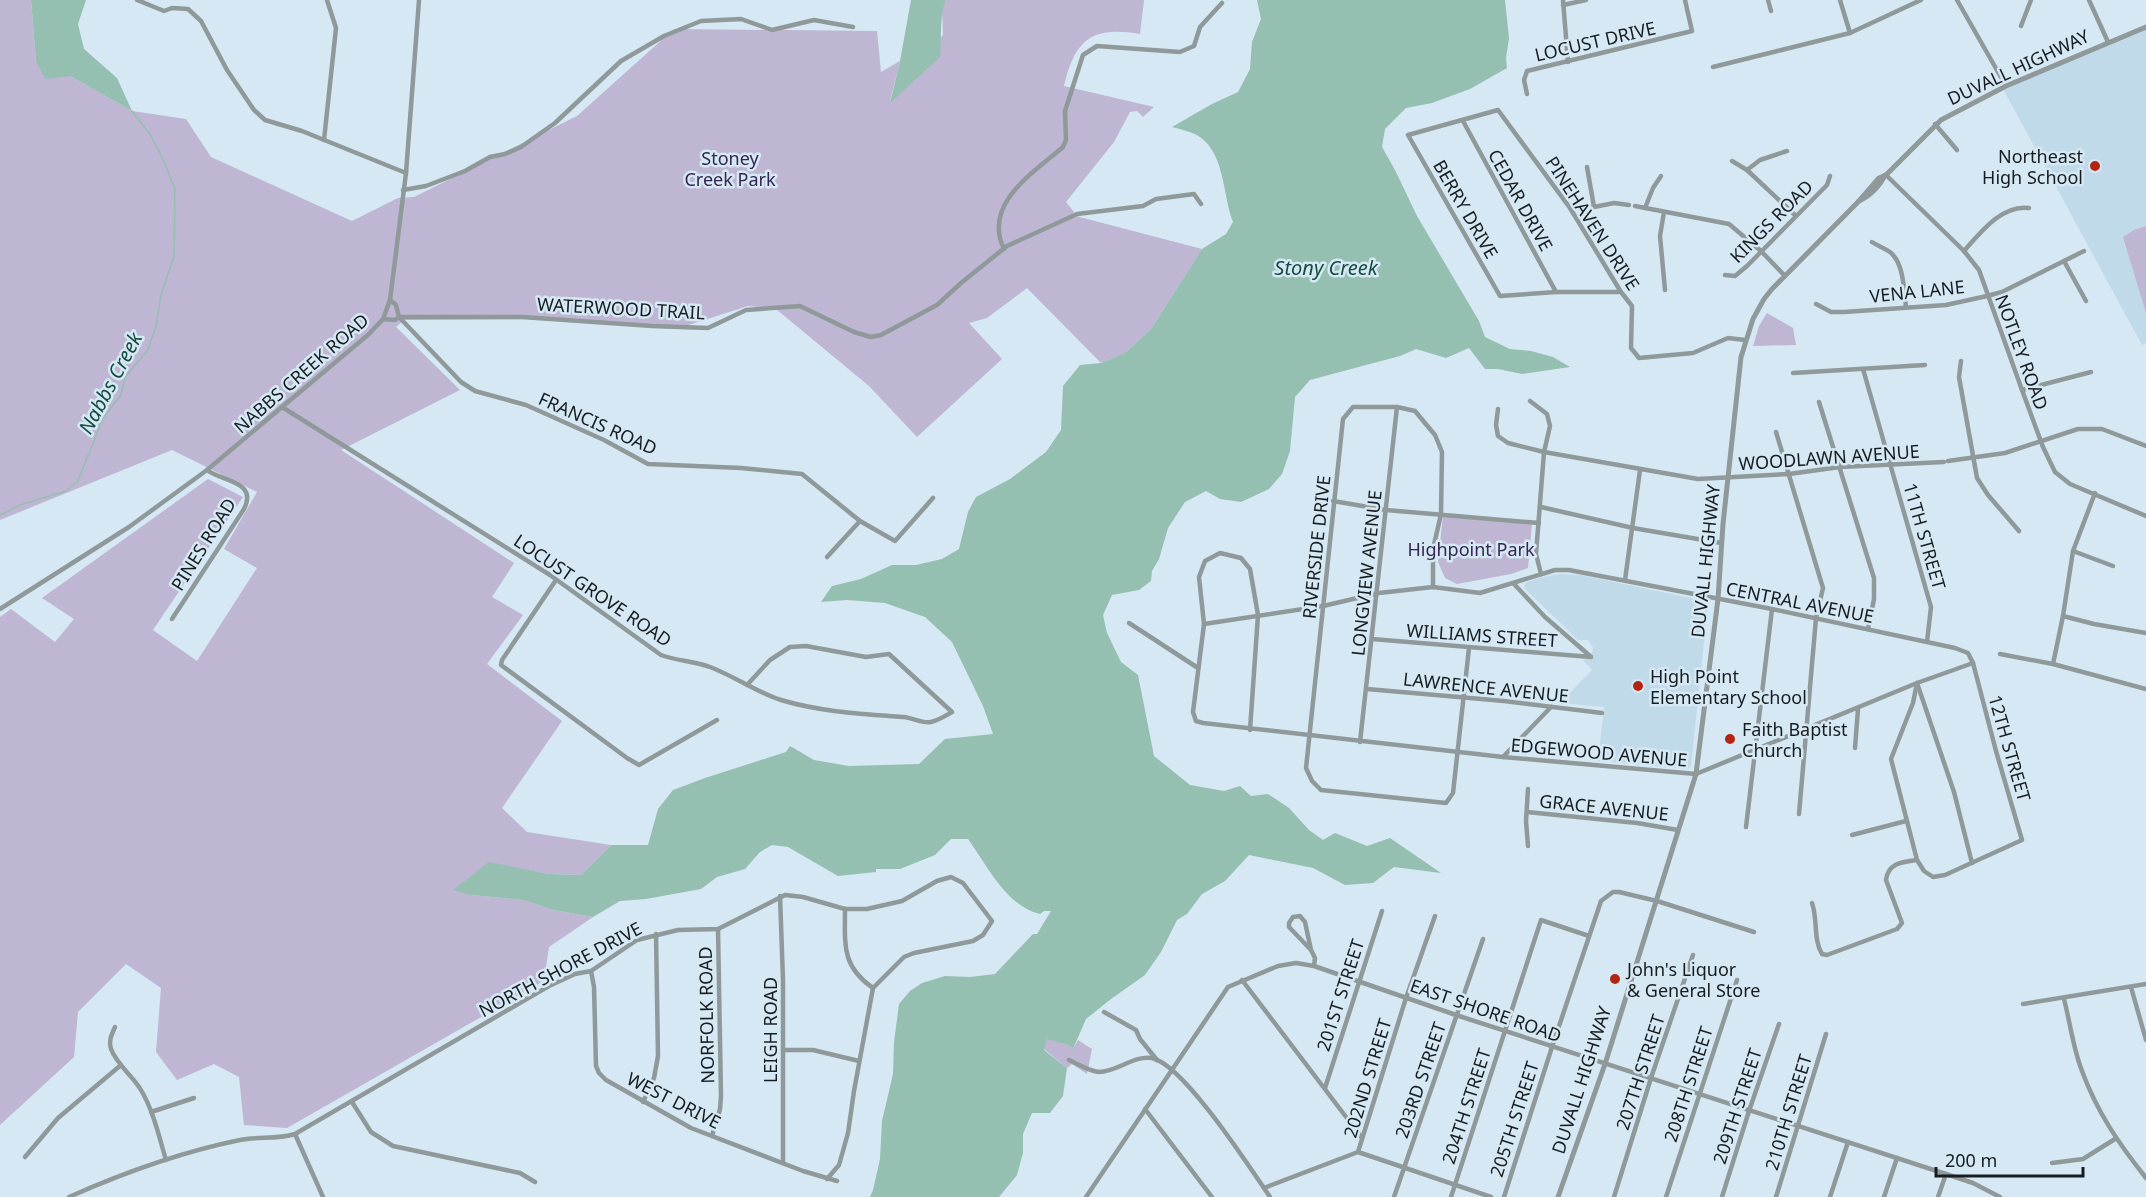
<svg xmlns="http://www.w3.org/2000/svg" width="2146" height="1197" font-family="'Noto Sans',sans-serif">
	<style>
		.built { fill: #c1daea }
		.green { fill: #beb6d3 }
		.water { fill: #95bfb1 }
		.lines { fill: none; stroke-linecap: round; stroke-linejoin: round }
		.stream { stroke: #95bfb1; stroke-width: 1.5 }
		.minor { stroke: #8f999a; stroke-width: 4.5 }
		.tertiary { stroke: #8f999a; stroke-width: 5 }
		.poi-dot { fill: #b32511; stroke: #d5e8f4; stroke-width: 2 }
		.labels { text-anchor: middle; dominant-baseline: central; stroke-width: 5; stroke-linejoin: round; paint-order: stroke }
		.street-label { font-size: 18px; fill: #161d21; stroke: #d5e8f4 }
		.poi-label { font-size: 18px; fill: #161d21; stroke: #d5e8f4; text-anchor: start }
		.park-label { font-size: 18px; fill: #352552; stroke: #d5e8f4 }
		.water-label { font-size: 20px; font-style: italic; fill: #144e40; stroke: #d5e8f4 }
	</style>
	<rect width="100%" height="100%" fill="#d5e8f4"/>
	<g class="built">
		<polygon points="2146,29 2146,343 2142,345 2003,89"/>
		<polygon points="1559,574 1580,575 1706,601 1708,604 1691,766 1688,769 1598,761 1604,707 1560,703 1592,670 1583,660 1591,657 1593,648 1588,640 1578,640 1525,589 1524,586 1527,582 1539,578"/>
	</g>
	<g class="green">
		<path d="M0 0H31L36 61 70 76 132 111 186 119 211 157 352 221 398 198 414 197 577 116 674 29 877 31 881 72 900 61 890 101 943 35 942 9 946 0H1144L1140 34C1092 26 1075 39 1064 86L1154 107 1143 117 1137 111 1130 112 1114 142 1066 202 1074 212 1072 215 1202 249 1151 329 1125 353 1101 363 1027 288 987 318 969 323 1002 359 917 437 869 386 776 309 748 306 676 329 534 319 404 320 396 327 460 390 341 450 514 563 492 597 523 615 487 664 562 721 502 808 527 832 611 845 581 875 549 874 489 863 471 895 523 900 553 910 593 917 549 947 544 981 287 1128 244 1125 239 1077 214 1064 177 1080 156 1052 161 988 126 964 78 1012 74 1057 0 1125V617L11 609 55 642 74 619 42 598 208 479 243 497 153 630 197 661 257 568 224 549 257 492 172 450 0 520Z"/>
		<polygon points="2146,226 2146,313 2123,237 2134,230"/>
		<polygon points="1767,313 1793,328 1796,345 1753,346 1759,326"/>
		<polygon points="1443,515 1532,524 1528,568 1511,574 1457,584 1445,578 1438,562"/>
		<polygon points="1047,1038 1068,1045 1073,1049 1078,1040 1092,1049 1087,1074 1072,1064 1067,1068 1044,1049"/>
	</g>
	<g class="water">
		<polygon points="31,0 86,0 78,24 84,49 117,78 132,111 70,76 45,79 36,61"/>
		<path d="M911 0H946C939 15 942 39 940 57L890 103 900 61Z"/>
		<path d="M1257 0H1505L1509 38 1506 58 1507 68 1470 89 1432 103 1406 108 1385 129 1382 147 1395 170 1417 216 1479 321 1485 337 1510 349 1531 351 1553 357 1570 367 1522 374 1498 369H1485L1469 348 1446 358 1416 349 1400 356 1310 380 1295 397 1290 451 1282 474 1269 489 1241 502 1220 499 1206 491 1185 502 1168 528 1159 559 1152 571 1151 581 1139 590 1112 595 1103 615 1107 633 1121 662 1138 675 1154 756 1190 785 1224 791 1240 786 1251 796 1268 794 1289 808 1309 830 1323 840 1335 833 1367 846 1390 838 1441 873 1394 867 1373 883 1345 885 1313 868 1249 855 1225 881 1202 894 1187 914 1177 920 1161 952 1145 975 1111 999 1086 1019 1073 1049 1068 1045 1047 1039 1044 1050 1067 1068 1063 1096 1050 1113H1032L1023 1134V1153L1017 1175 999 1197H870L873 1190 880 1159 882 1121 893 1074 894 1042 899 1004 910 991 922 983 945 976 970 977 995 974 1033 934H1037L1051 911H1044L1040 914C1006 906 987 865 968 839H951L935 855 900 869H876V872L838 876 788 847 772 845 760 852 745 869 717 877 701 889 646 899 620 901 593 917 553 910 523 900 471 895 453 890 489 862 549 874 581 875 611 845H648L658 809 673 790 705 778 786 752 790 746 814 760 849 766 919 764 945 739 993 734 983 706 952 642 925 617 885 603 847 600 821 602 832 586 861 579 892 565H916L942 559 959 549 968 512 976 497 1010 479 1046 452 1061 430 1063 386 1080 365 1101 363 1125 353 1151 329 1202 249 1226 234 1233 222C1222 195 1226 150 1195 134 1188 131 1180 129 1172 127L1212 104 1238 92 1250 69 1252 42 1261 19Z"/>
	</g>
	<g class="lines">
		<polyline class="stream" points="0,515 20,505 66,491 78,481 103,418 121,395 125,377 148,350 156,326 161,295 174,256 175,189 163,159 150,134 132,111"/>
		<g class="minor">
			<polyline points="137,0 164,11 172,8 188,9 201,21 227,70 254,110 265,120 302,131 406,173"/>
			<polyline points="1563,0 1568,62"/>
			<polyline points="1768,0 1771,11"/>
			<polyline points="1840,0 1850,33"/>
			<polyline points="1957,0 2006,86"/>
			<polyline points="2089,0 2108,42"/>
			<polyline points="1563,5 1586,0"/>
			<polyline points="2021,26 2031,0"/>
			<polyline points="1713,67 1850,33 1921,0"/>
			<polyline points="1527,94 1524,80 1527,71 1692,31 1685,0"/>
			<polyline points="1463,121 1556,292"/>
			<polyline points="1935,124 1957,150"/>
			<polyline points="324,140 336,28 327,0"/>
			<polyline points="1732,161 1747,170 1796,216"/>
			<polyline points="1587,167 1594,207"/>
			<polyline points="1747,170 1760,160 1787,151"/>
			<polyline points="1886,175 1964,251 1979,270 2022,390 2043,447 2055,472 2070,484 2146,516"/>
			<polyline points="403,190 426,186 465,171 490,157 505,154 521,147 555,123 621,61 664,36 701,21 741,19 772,30 814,20 853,27"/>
			<polyline points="1635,206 1729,224 1761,251 1785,276"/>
			<polyline points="1570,208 1594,207 1614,203 1629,205"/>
			<polyline points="1645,208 1653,188 1661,176"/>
			<polyline points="1664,212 1660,236 1665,290"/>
			<path d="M1872 242C1878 246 1884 248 1890 252 1904 263 1904 291 1906 307"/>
			<path d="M1004 249C982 204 1034 172 1063 147L1066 140 1065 111 1083 55 1097 46 1180 52 1194 46 1200 27 1222 3"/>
			<path d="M1964 251C1980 233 2002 204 2029 208"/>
			<polyline points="2064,261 2086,301"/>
			<polyline points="1725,275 1735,276 1747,266 1827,185 1830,176"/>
			<polyline points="1621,292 1556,292 1500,296 1408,135 1498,110 1570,208 1621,292 1632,306 1631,348 1639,358 1693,353 1728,338 1745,340"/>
			<polyline points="390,300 396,305 399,317 522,317 652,326 708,328 746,310 800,306 854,332 871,337 881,335 937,305 961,283 1007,246 1077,214 1143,206 1156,199 1194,194 1201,204"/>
			<polyline points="1816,304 1831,312 1844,312 1946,305 1987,296 2002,292 2084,251"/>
			<polyline points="383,319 395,320 399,317 461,382 475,391 526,405 604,440 648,464 741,468 802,474 860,521 895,541 933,498"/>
			<polyline points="1961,361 1959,377 1977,478 1988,495 2019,531"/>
			<polyline points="1863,369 1931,607 1927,642"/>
			<polyline points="1793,373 1925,365"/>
			<polyline points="2022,390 2091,372"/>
			<polyline points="1530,401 1547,414 1550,426 1544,452 1536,554 1541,574"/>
			<polyline points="1819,402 1874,578 1874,599 1868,629"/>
			<path d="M282 407 550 575 661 655C677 661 694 661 710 667 734 676 756 692 781 700 821 712 863 714 904 717 913 718 923 724 931 722 939 720 945 716 952 712L889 654 866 657 806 646 790 647 770 660 747 685"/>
			<polyline points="1498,409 1496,425 1498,436 1508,443 1544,452 1698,479 1789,474 1840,467 1944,462"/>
			<polyline points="1776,432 1823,588 1816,618 1799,814"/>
			<polyline points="1948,461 2005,453 2078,429 2102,429 2146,446"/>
			<polyline points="1333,501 1386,510 1539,523"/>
			<polyline points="1541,507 1633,528 1721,543"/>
			<polyline points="2073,551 2113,566"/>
			<polyline points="827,557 860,521"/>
			<polyline points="556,580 502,660 501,665 627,758 639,765 717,720"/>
			<polyline points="1625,580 1640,470"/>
			<polyline points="1514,584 1545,617 1590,656"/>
			<polyline points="1433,587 1433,549 1441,514 1442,452 1435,435 1415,411 1397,407 1353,407 1343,419 1306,768 1312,781 1321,790 1446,803 1453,793 1469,648"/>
			<polyline points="0,609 129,527 207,470 369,334 383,319 390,300 406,173 419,0"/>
			<polyline points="2063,616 2094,624 2146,633"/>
			<path d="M172 619 244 509C258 481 223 482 207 470"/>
			<polyline points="1129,623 1198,668"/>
			<polyline points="1204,624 1323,606 1379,593 1433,587 1480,593 1555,570 1569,570 1772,609 1955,648 1968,653 1973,663 1996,751 2022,840 1945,875 1933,877 1924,871 1917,860 1891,759 1913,703 1917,683"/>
			<polyline points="1372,639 1591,657"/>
			<polyline points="2000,654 2053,664 2146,689"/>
			<polyline points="2053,664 2063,616 2073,551 2095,493"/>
			<polyline points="1917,683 1954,792 1972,863"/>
			<polyline points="1367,689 1504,701 1602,713"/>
			<polyline points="1250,730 1258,615 1250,569 1241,558 1220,553 1205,561 1199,577 1204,624 1193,712 1196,721 1203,723 1503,757 1696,774 1917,683 1973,663"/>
			<polyline points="1360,742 1397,407"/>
			<polyline points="1855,748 1858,709"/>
			<polyline points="1503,757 1551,707"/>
			<polyline points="1528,789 1526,821 1528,846"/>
			<polyline points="1527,812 1637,823 1678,830"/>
			<polyline points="1746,827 1772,609"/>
			<polyline points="1852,835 1906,821"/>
			<polyline points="780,896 783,980 783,1163"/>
			<path d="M1812 903C1818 920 1813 939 1822 954L1827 955 1897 929 1902 923 1886 880C1888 863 1902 862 1917 860"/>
			<path d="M845 909C845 944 841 966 873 988"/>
			<polyline points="1311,950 1289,927 1289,923 1293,917 1300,916 1305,922 1311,950 1315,958 1314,966"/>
			<polyline points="591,971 594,987 596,1066 599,1073 606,1080 691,1128 803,1171 837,1181"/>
			<polyline points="1242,980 1362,1138"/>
			<polyline points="2131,987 2146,1040"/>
			<path d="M2064 999C2070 1022 2073 1048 2082 1071 2097 1112 2119 1144 2146 1178"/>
			<polyline points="2023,1004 2146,984"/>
			<polyline points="1104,1012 1136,1030 1140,1039 1157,1060"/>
			<path d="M115 1027C112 1034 108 1041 111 1049 117 1065 133 1076 141 1090 154 1112 159 1137 166 1160"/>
			<polyline points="783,1050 813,1050 859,1061"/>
			<path d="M1069 1060C1078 1064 1089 1071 1099 1072 1117 1072 1134 1055 1152 1058 1184 1065 1250 1168 1270 1197"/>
			<polyline points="1325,1088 1382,911"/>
			<polyline points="352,1102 371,1132 393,1146 520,1173 535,1182"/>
			<polyline points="643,1102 654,1078 658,1056 656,934"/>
			<polyline points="1145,1109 1212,1197"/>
			<polyline points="151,1112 194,1098"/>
			<polyline points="295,1134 323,1197"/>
			<polyline points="712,1136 720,1109 721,1096 718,929"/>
			<polyline points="1358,1152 1491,1197"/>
			<polyline points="25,1157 58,1118 121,1065"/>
			<polyline points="2052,1163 2083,1159 2115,1139"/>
			<polyline points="1264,1188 1358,1152 1406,998 1435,916"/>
			<path d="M69 1197C123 1173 181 1152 240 1140 258 1136 276 1140 295 1134L549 986 575 974 591 971 637 940 678 930 718 929 785 895 803 897 845 909H867L902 901 937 881 951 877 963 883 992 921 983 935 973 941 914 953 904 957 873 988 854 1091 848 1133 839 1165 827 1179"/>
			<polyline points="1086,1197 1228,987 1278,966 1296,963 1314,966 1456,1015 1946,1174 1973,1183 2000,1197"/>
			<polyline points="1394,1197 1483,939"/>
			<polyline points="1451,1197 1541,920 1589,936"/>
			<polyline points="1504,1197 1552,1047 1601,901 1613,892 1619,892 1657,901 1754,932"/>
			<polyline points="1614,1197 1651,1078 1693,955"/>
			<polyline points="1666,1197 1737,980"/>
			<polyline points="1722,1197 1749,1111 1779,1024"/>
			<polyline points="1776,1197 1826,1034"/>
			<polyline points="1830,1197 1848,1142"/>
			<polyline points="1884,1197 1897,1158"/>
			<polyline points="1938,1197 1946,1174"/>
		</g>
		<g class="tertiary">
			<path d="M1859 201C1870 196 1880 186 1885 175"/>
			<polyline points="1558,1197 1605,1064 1696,774 1718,599 1723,524 1741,357 1753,319 1764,299 1772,289 1859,201 1879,178 1886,175 1941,120 2006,86 2146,27"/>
		</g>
	</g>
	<g class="poi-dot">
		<circle cx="2095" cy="166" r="6"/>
		<circle cx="1638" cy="686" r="6"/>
		<circle cx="1730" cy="739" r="6"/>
		<circle cx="1615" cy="979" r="6"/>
	</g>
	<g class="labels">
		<g class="street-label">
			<text transform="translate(1595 41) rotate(-13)">LOCUST DRIVE</text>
			<text transform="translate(2018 67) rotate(-25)">DUVALL HIGHWAY</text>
			<text transform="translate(1521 200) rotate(61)">CEDAR DRIVE</text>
			<text transform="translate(1466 209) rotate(60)">BERRY DRIVE</text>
			<text transform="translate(1771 221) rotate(-45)">KINGS ROAD</text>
			<text transform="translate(1593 223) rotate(57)">PINEHAVEN DRIVE</text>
			<text transform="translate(1917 291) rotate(-6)">VENA LANE</text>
			<text transform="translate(621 308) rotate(3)">WATERWOOD TRAIL</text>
			<text transform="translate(2022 352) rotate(70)">NOTLEY ROAD</text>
			<text transform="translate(301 373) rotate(-41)">NABBS CREEK ROAD</text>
			<text transform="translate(598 423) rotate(24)">FRANCIS ROAD</text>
			<text transform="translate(1829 457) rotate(-4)">WOODLAWN AVENUE</text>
			<text transform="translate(1925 536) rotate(74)">11TH STREET</text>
			<text transform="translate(203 544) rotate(-58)">PINES ROAD</text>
			<text transform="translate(1316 547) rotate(-84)">RIVERSIDE DRIVE</text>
			<text transform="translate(1705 561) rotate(-84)">DUVALL HIGHWAY</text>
			<text transform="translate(1366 573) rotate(-84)">LONGVIEW AVENUE</text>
			<text transform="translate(593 590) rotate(34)">LOCUST GROVE ROAD</text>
			<text transform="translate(1800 602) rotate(11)">CENTRAL AVENUE</text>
			<text transform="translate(1482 635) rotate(4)">WILLIAMS STREET</text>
			<text transform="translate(1486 687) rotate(6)">LAWRENCE AVENUE</text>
			<text transform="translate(2010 748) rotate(74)">12TH STREET</text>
			<text transform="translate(1599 752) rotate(5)">EDGEWOOD AVENUE</text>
			<text transform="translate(1604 807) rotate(6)">GRACE AVENUE</text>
			<text transform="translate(560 969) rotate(-28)">NORTH SHORE DRIVE</text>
			<text transform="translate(1340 995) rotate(-72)">201ST STREET</text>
			<text transform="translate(1486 1010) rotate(19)">EAST SHORE ROAD</text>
			<text transform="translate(706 1015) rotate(-91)">NORFOLK ROAD</text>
			<text transform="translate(770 1030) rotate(-90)">LEIGH ROAD</text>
			<text transform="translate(1640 1072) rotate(-72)">207TH STREET</text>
			<text transform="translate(1367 1078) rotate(-73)">202ND STREET</text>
			<text transform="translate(1420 1080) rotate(-71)">203RD STREET</text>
			<text transform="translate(1581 1080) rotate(-72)">DUVALL HIGHWAY</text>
			<text transform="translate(1688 1084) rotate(-72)">208TH STREET</text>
			<text transform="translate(674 1100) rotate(27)">WEST DRIVE</text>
			<text transform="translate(1466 1106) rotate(-72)">204TH STREET</text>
			<text transform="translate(1737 1106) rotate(-72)">209TH STREET</text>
			<text transform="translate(1788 1112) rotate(-73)">210TH STREET</text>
			<text transform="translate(1514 1119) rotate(-72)">205TH STREET</text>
		</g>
		<g class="poi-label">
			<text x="2083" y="156" text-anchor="end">Northeast<tspan x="2083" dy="21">High School</tspan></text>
			<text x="1650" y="676">High Point<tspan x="1650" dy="21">Elementary School</tspan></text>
			<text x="1742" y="729">Faith Baptist<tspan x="1742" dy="21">Church</tspan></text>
			<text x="1627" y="969">John's Liquor<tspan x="1627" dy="21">&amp; General Store</tspan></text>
		</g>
		<g class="park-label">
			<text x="730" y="158">Stoney<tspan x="730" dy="21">Creek Park</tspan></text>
			<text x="1471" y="549">Highpoint Park</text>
		</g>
		<g class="water-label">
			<text x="1326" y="267">Stony Creek</text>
			<text transform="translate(110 383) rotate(-62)">Nabbs Creek</text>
		</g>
	</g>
	<path d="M1936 1167v9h147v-9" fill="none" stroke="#161d21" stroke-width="3"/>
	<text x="1945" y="1167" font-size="18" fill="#161d21" stroke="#d5e8f4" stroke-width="4.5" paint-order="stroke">200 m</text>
</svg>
